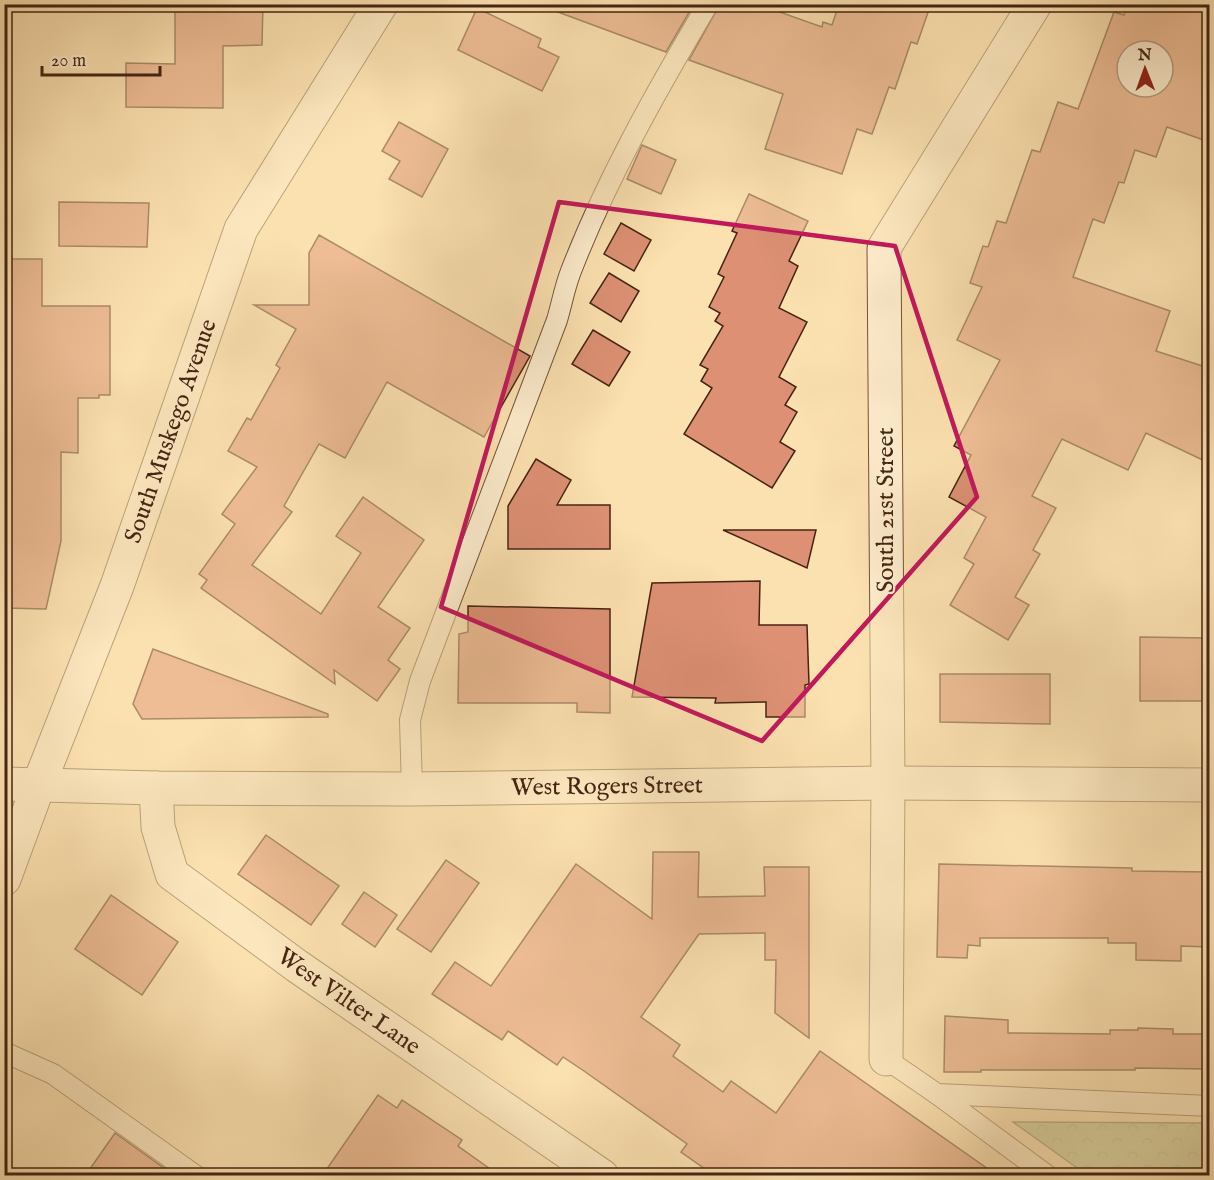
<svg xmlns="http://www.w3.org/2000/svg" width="1214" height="1180" font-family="'IM FELL English',serif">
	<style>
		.park { fill: url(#park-crowns); stroke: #7e7452; stroke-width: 1.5 }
		.building { fill: #dd9074; stroke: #452413; stroke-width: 1.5; fill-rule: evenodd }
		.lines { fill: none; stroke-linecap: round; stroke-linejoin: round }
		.service-casing { stroke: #73533a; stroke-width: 22 }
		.minor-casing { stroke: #73533a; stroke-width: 35 }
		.tertiary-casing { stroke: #73533a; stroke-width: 35 }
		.service { stroke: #fdeccc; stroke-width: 20 }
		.minor { stroke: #fdeccc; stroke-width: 33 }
		.tertiary { stroke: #fdeccc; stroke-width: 33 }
		.marked { fill: none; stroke: #c2185b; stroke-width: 4.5; stroke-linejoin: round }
		.labels { text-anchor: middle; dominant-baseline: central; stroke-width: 4.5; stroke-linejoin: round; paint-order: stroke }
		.street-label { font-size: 24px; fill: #452413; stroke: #fdeccc }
	</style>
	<defs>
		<pattern id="park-crowns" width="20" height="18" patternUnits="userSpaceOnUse" patternTransform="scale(1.5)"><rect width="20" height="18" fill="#b8c490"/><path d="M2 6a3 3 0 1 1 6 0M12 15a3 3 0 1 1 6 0" fill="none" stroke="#a0a87b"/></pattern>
	</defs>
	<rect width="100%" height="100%" fill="#fce1b0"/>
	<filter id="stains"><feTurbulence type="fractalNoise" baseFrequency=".00333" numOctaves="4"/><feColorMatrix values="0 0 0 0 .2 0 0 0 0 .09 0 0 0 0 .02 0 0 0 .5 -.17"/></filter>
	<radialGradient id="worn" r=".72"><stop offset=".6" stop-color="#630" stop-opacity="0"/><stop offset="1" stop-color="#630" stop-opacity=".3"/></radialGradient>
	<polygon class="park" points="1013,1122 1209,1123 1209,1175 1087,1175"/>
	<g class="building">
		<polygon points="175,4 263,4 262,45 223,46 223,108 126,107 126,63 175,64"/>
		<polygon points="548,4 694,4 666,52 547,8"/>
		<polygon points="720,4 757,4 822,27 823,22 832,25 839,4 931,4 917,44 911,42 895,89 889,87 872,134 857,129 842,174 765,149 783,94 689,60"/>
		<path d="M1127 4H1209V142L1167 127 1156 157 1135 150 1124 183 1119 182 1104 223 1093 219 1073 277 1170 311 1156 351 1209 368V463L1146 433 1128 470 1062 439 1032 496 1056 508 1033 550 1040 554 1015 597 1029 605 1008 640 950 605 974 564 964 558 986 517 949 497 971 455 954 446 1000 360 957 340 982 287 970 283 983 246 988 247 997 221 1006 223 1032 150 1040 152 1058 102 1078 109 1114 12 1124 15ZM1127 51H1163V87H1127Z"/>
		<polygon points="477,8 541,39 538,47 559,57 542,91 458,50"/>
		<polygon points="399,122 448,149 422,197 389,179 400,161 382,151"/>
		<polygon points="642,145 676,160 661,194 627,179"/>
		<polygon points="749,194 808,221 789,261 798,266 779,308 807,322 779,377 796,387 785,405 797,412 780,442 795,451 772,488 684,434 712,388 701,381 708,369 700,365 723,326 715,321 720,313 709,307 724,277 718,274 737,233 732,231"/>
		<polygon points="59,202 149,203 147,247 59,246"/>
		<polygon points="621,223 651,240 634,271 604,254"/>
		<polygon points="319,235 530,356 484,437 387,382 345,458 319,444 284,506 292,512 252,565 321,614 361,553 336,536 363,497 424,540 378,607 410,628 388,660 400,669 377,701 334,670 335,684 201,588 207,580 199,574 235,524 222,514 257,467 228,451 247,418 251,420 280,368 276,365 296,329 254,305 309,305 309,253"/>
		<polygon points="4,259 42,259 42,306 110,306 110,395 99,395 99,398 78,398 78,453 61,452 61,541 46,609 4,608"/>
		<polygon points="609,273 639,291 621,322 590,303"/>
		<polygon points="593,330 630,352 609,386 572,364"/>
		<polygon points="536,459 571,480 557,505 610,505 610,549 508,549 508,506"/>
		<polygon points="723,530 816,530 807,568"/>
		<polygon points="760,581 759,625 807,625 809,684 805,685 805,717 766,717 766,702 715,703 716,698 632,697 652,583"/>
		<polygon points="468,606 610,609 610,713 577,712 577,703 458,703 459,634 468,632"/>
		<polygon points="1140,637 1209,638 1209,701 1140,701"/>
		<polygon points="153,649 328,714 328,717 142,719 133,704"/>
		<polygon points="940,674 1050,674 1050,724 940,722"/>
		<polygon points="266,835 339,886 311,925 238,874"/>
		<polygon points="653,852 699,852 698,897 765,896 764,867 809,867 809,1038 775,1013 776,960 765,960 765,933 699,934 641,1017 680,1045 673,1056 723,1092 731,1081 776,1113 820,1051 998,1176 715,1176 681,1152 687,1144 584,1071 563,1057 557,1065 508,1031 502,1040 432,994 455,962 491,986 576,864 652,919"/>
		<polygon points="446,860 479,883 431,952 397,929"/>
		<polygon points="939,864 1132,868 1132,871 1209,872 1209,947 1181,946 1181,961 1136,960 1136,943 1108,943 1108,938 980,938 980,946 968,945 967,958 937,957"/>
		<polygon points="364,892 397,915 375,947 342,924"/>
		<polygon points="111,895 178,942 142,995 75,949"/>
		<polygon points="945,1016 1008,1020 1008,1033 1110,1034 1110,1030 1138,1030 1138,1028 1173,1029 1173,1034 1209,1034 1209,1069 1135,1068 1135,1070 981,1070 981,1072 944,1072"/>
		<polygon points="378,1095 397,1108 402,1100 462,1140 458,1146 500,1176 322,1176"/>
		<polygon points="115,1133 175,1176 85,1176"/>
	</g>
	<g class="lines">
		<defs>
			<g id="service">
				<path d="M412 789 410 720 420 681 557 320C562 303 565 286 571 271 607 178 657 90 708 4"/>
				<polyline points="4,1052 53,1074 196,1176"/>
				<polyline points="886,1059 937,1094 1210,1106"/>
				<polyline points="937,1094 1048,1176"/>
			</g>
			<g id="minor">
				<path id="s1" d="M4 784 156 788 412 789 888 783 1210 785"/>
				<path id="s2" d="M156 788 158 827 172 874 297 966 602 1176"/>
				<polyline points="886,1059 888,783 884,248 1035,4"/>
			</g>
			<g id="tertiary">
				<path id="s3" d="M4 879 39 784 117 586 241 229 381 4"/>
			</g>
		</defs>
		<use href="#service" class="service-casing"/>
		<use href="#minor" class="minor-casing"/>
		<use href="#tertiary" class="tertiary-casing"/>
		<use href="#service" class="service"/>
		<use href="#minor" class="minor"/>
		<use href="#tertiary" class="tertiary"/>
	</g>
	<path d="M0 0H1214V1180H0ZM559 202 895 246 977 497 762 741 441 607Z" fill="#fce1b0" fill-opacity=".55" fill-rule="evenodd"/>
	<path class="marked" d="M559 202 895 246 977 497 762 741 441 607Z"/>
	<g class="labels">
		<g class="street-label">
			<text stroke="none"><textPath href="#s3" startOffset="478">South Muskego Avenue</textPath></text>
			<text transform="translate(886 510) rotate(-90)">South 21st Street</text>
			<text stroke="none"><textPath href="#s1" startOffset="603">West Rogers Street</textPath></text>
			<text stroke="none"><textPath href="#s2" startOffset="306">West Vilter Lane</textPath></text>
		</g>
	</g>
	<rect width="1214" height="1180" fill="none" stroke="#fce1b0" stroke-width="24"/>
	<rect x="6" y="6" width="1202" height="1168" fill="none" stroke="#452413" stroke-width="3"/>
	<rect x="12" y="12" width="1190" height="1156" fill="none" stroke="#452413" stroke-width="1.5"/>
	<g transform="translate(1145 69) rotate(359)"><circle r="28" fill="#fdeccc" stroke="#b39c82" stroke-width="1.5"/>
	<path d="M0-4.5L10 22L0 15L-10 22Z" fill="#8f2418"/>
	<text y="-9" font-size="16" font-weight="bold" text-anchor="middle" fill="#452413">N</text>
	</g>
	<path d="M42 66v9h118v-9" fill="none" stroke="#452413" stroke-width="3"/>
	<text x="51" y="66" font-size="18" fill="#452413" stroke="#fdeccc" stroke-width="4.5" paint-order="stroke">20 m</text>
	<rect width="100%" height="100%" filter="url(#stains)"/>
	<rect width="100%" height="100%" fill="url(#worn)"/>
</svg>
